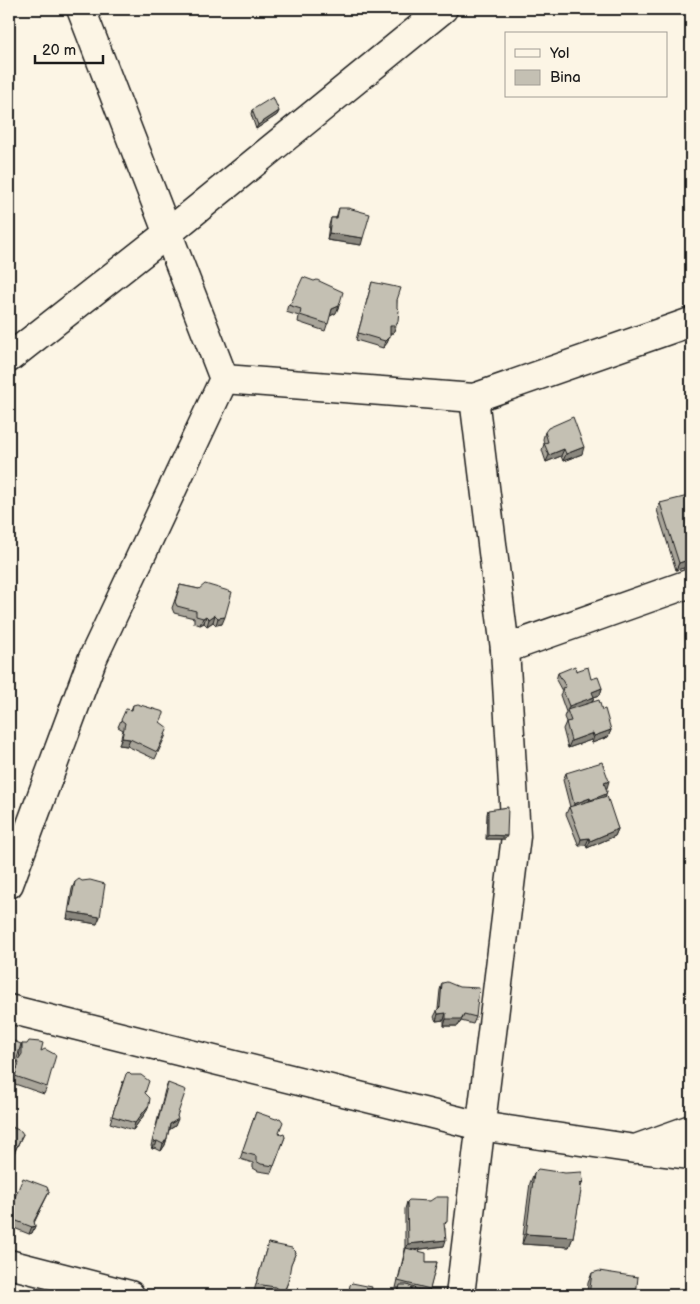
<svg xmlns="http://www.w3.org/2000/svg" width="700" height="1304" font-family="'Balsamiq Sans',sans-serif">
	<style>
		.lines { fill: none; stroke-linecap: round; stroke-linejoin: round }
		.minor-casing { stroke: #1c1c1c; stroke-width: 31 }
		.minor { stroke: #fcf5e5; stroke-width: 28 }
		.wall { fill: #a9a59a; stroke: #1c1c1c }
		.shaded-wall { fill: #89867d; stroke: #1c1c1c }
		.building { fill: #c4c0b3; stroke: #1c1c1c }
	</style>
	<rect width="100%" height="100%" fill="#fcf5e5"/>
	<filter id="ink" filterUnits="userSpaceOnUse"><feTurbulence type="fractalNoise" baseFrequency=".02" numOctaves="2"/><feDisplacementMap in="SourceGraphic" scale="10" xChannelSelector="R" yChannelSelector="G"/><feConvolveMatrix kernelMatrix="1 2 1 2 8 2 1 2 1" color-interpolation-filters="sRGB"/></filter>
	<g filter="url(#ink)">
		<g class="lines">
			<defs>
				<g id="minor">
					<polyline points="9,358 168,233 443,9"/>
					<polyline points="224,379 474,398 691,322"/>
					<polyline points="505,649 691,583"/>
					<polyline points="9,884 92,660 224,379 81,9"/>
					<polyline points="9,1009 480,1126 635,1149 691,1129"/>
					<polyline points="641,1149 691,1155"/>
					<polyline points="9,1264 130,1295"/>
					<polyline points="460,1295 516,836 505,649 474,398"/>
				</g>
			</defs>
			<use href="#minor" class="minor-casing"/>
			<use href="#minor" class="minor"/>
		</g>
		<g class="wall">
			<polygon points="252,110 279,111 277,115 256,129 251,114"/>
			<polygon points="339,208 361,245 327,240 329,225 331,218 336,218"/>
			<polygon points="372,282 397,300 395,328 393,333 390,333 390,336 387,343 383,348 356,340"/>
			<polygon points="291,303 336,313 330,316 325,331 298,322 299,316 286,312 288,305"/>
			<polygon points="545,432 582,454 563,461 561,456 546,462 542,450 544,444 543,439"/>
			<polygon points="660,503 691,507 691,566 676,570 657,510"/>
			<polygon points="180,585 199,589 222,624 216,625 213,622 207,626 204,623 200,625 194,623 194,618 174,613 172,608"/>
			<polygon points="576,671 591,679 602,688 600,695 594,697 592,702 602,710 611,730 608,737 592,743 591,740 568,748 563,729 566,722 564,717 566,712 560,695 562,691 556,680 558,673"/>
			<polygon points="133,705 161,723 166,735 155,759 127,746 119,745 123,730 118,727 121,720 131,710"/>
			<polygon points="691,750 691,766 689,760"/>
			<polygon points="566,773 607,788 605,797 618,829 615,836 587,848 586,845 579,846 566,814 569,807 570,807 563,780"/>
			<polygon points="488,810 505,839 486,839 487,814"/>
			<polygon points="75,882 97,924 67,919 72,889"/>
			<polygon points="442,983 476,1017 473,1024 461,1021 458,1026 444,1026 444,1020 436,1021 434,1017 438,1009 440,990"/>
			<polygon points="9,1039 12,1077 9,1084"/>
			<polygon points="22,1044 41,1051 47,1087 44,1094 12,1083 17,1070 16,1066 19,1058 20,1051"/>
			<polygon points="123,1081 145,1093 146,1112 133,1130 110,1123"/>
			<polygon points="168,1083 177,1116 175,1126 169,1130 165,1145 161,1151 155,1148 152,1149 151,1146 165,1090"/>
			<polygon points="256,1112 279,1132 281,1135 285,1137 271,1173 258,1171 253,1168 253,1163 240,1159"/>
			<polygon points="534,1173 583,1181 581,1187 573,1237 569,1247 522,1244 530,1183"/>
			<polygon points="49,1192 34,1222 35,1226 32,1233 29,1234 9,1226 9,1211"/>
			<polygon points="407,1202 445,1228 444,1246 415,1250 426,1262 437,1262 428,1295 397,1295 399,1288 396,1288 405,1250 405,1209"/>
			<polygon points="268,1243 296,1252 290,1266 285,1289 283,1295 274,1295 272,1294 254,1291"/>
			<polygon points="592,1273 636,1295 587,1295 588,1283"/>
		</g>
		<g class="shaded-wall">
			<polygon points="279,111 277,115 256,129 258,125"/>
			<polygon points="329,233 363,238 361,245 327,240"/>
			<polygon points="339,306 336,313 330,316 332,309"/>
			<polygon points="398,321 393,333 387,333 390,326"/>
			<polygon points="390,336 387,343 383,348 385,341"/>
			<polygon points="584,447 582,454 563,461 566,454"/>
			<polygon points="564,449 561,456 546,462 549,455"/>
			<polygon points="691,559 691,566 676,570 679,563"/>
			<polygon points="215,615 213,622 207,626 209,619"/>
			<polygon points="206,616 204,623 200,625 203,618"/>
			<polygon points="225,617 222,624 216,625 218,618"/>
			<polygon points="602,688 600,695 594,697 591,704 567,712 569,706 592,692"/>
			<polygon points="611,730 608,737 592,743 594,736"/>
			<polygon points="593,733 591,740 568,748 571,741"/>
			<polygon points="122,738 130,739 127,746 119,745"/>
			<polygon points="609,781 607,788 602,790 604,783"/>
			<polygon points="607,791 604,801 589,806 591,800"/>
			<polygon points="590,798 588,805 571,811 574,804"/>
			<polygon points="618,829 615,836 587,848 590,841"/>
			<polygon points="488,835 507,836 505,839 486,839"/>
			<polygon points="589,838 586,845 579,846 581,839"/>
			<polygon points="69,912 100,917 97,924 67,919"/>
			<polygon points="446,1013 444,1020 436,1021 438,1014"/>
			<polygon points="464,1014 461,1021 458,1026 444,1026 446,1019"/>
			<polygon points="149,1105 146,1112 133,1130 135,1123"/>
			<polygon points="178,1119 175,1126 167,1131 170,1124"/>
			<polygon points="23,1134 20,1140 9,1165 9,1162"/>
			<polygon points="167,1138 165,1145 161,1151 163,1144"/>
			<polygon points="157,1141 155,1148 152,1149 154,1142"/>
			<polygon points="49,1192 46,1198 32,1227 35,1226 32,1233 29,1234 34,1221"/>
			<polygon points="526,1234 573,1237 569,1247 522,1244"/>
			<polygon points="446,1240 444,1246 405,1251 408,1244"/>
			<polygon points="288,1282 283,1295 279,1295 280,1291"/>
		</g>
		<g class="building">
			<polygon points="273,97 279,111 258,125 252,110"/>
			<polygon points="339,208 348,208 370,214 363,238 329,233 331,218 337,218"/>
			<polygon points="303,277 314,281 317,280 343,292 339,306 332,309 328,324 300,315 301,309 288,305 291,303"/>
			<polygon points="372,282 401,288 397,300 397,308 399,310 398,321 395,326 390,326 390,336 385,341 358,333"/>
			<polygon points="573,417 584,447 566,454 564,449 549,455 544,443 548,442 545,432 548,428"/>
			<polygon points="688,496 691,507 691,559 679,563 660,503"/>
			<polygon points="205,584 232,592 225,617 218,618 215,615 209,619 206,616 203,618 196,616 196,611 177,606 175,602 180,585 199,589"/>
			<polygon points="575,666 576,671 588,667 591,679 598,677 602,688 592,692 594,697 569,706 562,688 566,687 558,673"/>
			<polygon points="599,700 602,710 605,709 611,730 594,736 593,733 571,741 566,722 571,721 567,710"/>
			<polygon points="137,704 164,712 164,714 160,722 168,728 157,752 130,739 122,738 125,723 121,720 126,709 132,710 133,705"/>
			<polygon points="602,762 609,781 604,783 607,791 606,794 591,800 590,798 574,804 566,773"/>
			<polygon points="607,796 618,829 590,841 589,838 581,839 569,807"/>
			<polygon points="508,807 507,836 488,835 488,810"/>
			<polygon points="79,879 82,881 90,880 105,884 100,917 69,912 75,882"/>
			<polygon points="447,982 459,987 479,988 476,1017 464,1014 461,1019 446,1019 446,1013 438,1014 437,1010 440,1007 442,983"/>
			<polygon points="9,1039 21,1044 12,1077 9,1076"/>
			<polygon points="29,1041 40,1042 43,1043 41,1051 45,1049 56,1055 47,1087 15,1076 19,1063 18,1060 22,1054 22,1044 27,1044"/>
			<polygon points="128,1072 131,1075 141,1075 149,1081 145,1093 150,1098 149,1105 135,1123 112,1116 126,1074"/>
			<polygon points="168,1083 186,1090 177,1116 178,1119 170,1124 167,1138 163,1144 157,1141 154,1142 153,1139"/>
			<polygon points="256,1112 276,1119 280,1118 283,1122 279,1132 281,1135 284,1134 285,1137 274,1166 261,1164 256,1161 256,1156 242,1152"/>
			<polygon points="9,1126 21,1131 23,1134 9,1162"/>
			<polygon points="538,1169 565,1173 582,1172 583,1181 580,1184 581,1191 573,1237 526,1234 534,1173"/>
			<polygon points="23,1178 47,1187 49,1192 34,1221 35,1226 32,1227 9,1218 9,1211"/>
			<polygon points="436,1197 448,1197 447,1222 444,1223 446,1240 408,1244 407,1202 409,1200 430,1201"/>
			<polygon points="268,1243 292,1248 296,1252 291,1264 288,1282 285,1289 280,1291 275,1287 256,1284"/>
			<polygon points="406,1248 426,1253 426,1262 437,1262 430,1289 398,1281"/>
			<polygon points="599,1271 638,1277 636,1295 589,1295 592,1273"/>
			<polygon points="352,1283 372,1287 370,1295 348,1295 350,1285"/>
			<polygon points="400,1285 407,1285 419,1290 428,1290 428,1295 398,1295"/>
		</g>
	</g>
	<rect width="700" height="1304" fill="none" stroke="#fcf5e5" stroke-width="30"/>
	<rect x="15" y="15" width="670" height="1274" fill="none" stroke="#1c1c1c" stroke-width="2" filter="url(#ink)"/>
	<rect x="505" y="32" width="162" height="65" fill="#fcf5e5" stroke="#a29e95"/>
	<rect x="515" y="49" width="25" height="8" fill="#fcf5e5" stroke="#a29e95"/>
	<text x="550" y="58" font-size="15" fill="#1c1c1c">Yol</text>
	<rect x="515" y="70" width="25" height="15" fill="#c4c0b3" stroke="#a29e95"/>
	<text x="550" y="82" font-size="15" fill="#1c1c1c">Bina</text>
	<path d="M35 55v8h68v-8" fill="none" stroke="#1c1c1c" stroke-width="2.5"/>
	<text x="42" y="55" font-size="15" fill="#1c1c1c" stroke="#fcf5e5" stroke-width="4" paint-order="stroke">20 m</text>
</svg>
